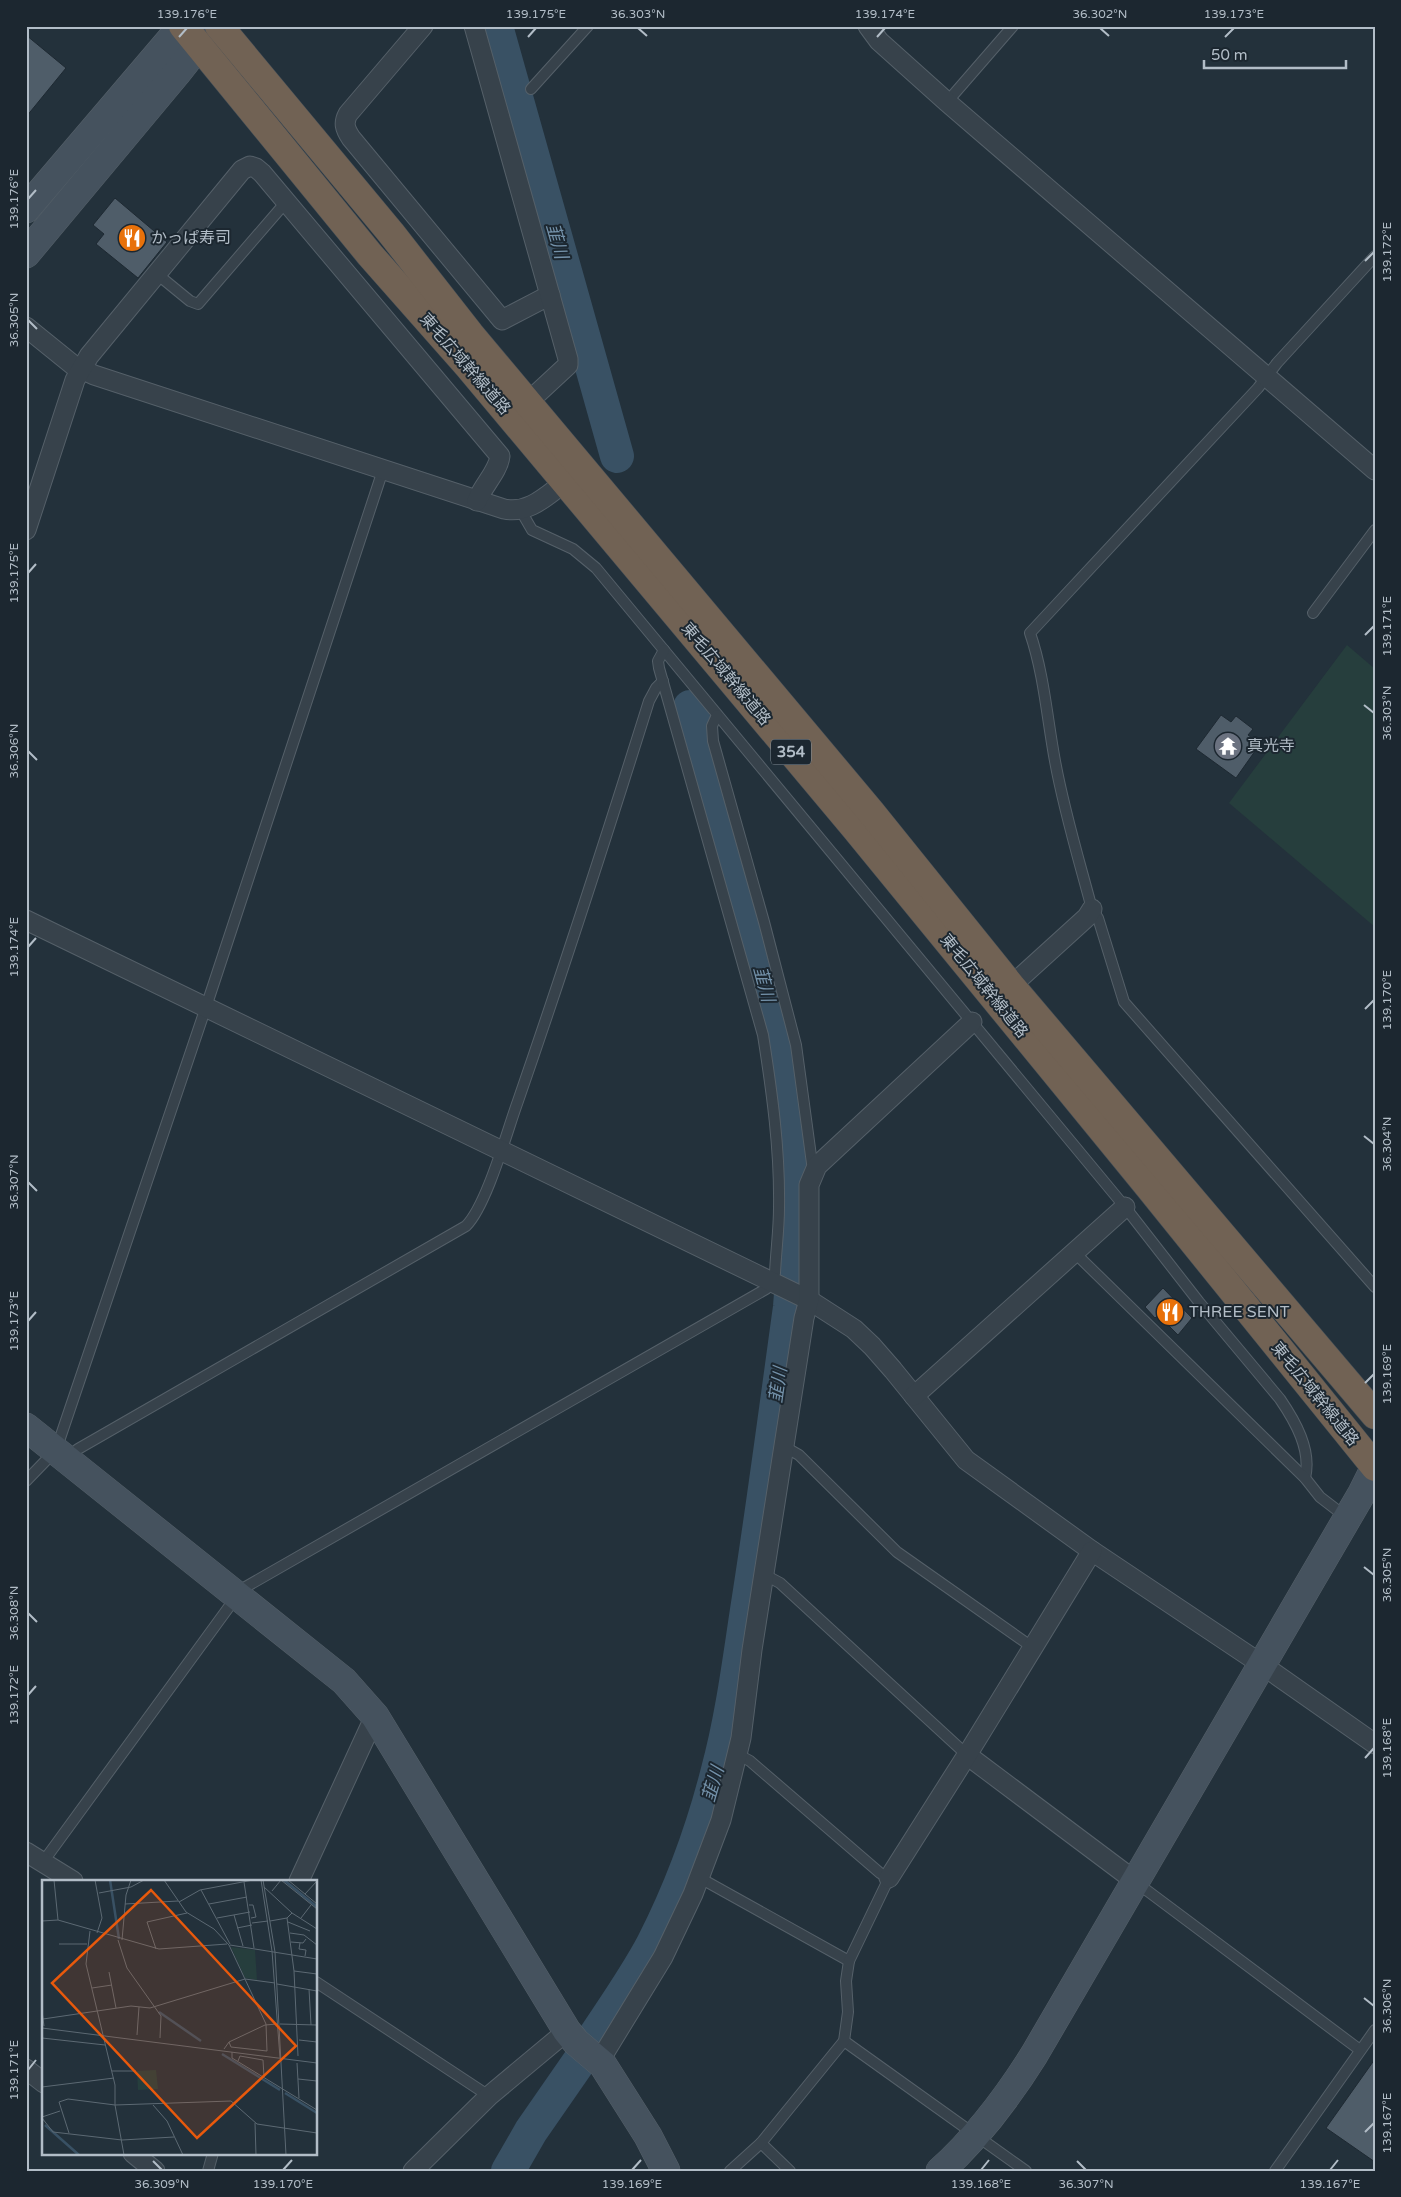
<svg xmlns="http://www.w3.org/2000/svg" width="1401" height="2197" font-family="'Varela Round','Noto Sans JP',sans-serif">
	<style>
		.green { fill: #263e3d }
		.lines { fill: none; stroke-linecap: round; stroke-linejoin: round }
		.river { stroke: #395164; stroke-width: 34 }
		.building { fill: #4f5d69; stroke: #1e2932 }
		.lane-casing { stroke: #556069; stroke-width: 12 }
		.street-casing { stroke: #556069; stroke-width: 21 }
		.secondary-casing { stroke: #556069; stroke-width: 29 }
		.highway-casing { stroke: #424d56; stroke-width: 29 }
		.lane { stroke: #37424b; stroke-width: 10 }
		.street { stroke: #37424b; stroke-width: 19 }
		.secondary { stroke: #45525e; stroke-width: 28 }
		.highway { stroke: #716254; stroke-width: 28 }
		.ticks { fill: none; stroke: #b2bdc7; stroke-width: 2 }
		.labels { text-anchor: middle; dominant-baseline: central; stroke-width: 4; stroke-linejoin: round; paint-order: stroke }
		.shield { fill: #1c2730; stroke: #85909a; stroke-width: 1 }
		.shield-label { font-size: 15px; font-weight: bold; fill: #b2bdc7 }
		.poi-label { font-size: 16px; fill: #b2bdc7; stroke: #1c2730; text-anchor: start }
		.street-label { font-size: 16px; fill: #b2bdc7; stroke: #1c2730 }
		.water-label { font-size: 18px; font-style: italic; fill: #7492aa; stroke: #1c2730 }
		.inset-river { fill: none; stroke: #395164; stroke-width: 2.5 }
		.inset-road { fill: none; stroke: #5c6973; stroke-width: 1 }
		.view { fill: #e8590c; fill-opacity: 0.15; stroke: #e8590c; stroke-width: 2.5 }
		.inset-edge { fill: none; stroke: #b2bdc7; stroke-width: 2.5 }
		.neatline { fill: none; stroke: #b2bdc7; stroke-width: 2 }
		.ticks-label { font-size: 12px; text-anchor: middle; fill: #b2bdc7 }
	</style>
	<rect width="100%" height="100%" fill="#23313b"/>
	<polygon class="green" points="1347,645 1375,669 1375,927 1229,803"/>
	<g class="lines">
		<g class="river">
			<polyline points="496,26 617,456"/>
			<path d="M591 2042C612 2010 635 1978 653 1944 681 1889 703 1829 718 1770 732 1718 739 1663 747 1610 763 1509 776 1408 790 1307 797 1221 795 1137 782 1052L690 707"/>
			<polyline points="508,2171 531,2131 583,2056"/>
		</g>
	</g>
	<g class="building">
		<polygon points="26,35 66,68 26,117"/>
		<polygon points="115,198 167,242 138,278 96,244 104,234 93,225"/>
		<polygon points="1221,715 1231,722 1236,716 1253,729 1248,735 1260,744 1236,778 1196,749"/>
		<polygon points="1163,1288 1192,1318 1178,1335 1158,1315 1155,1318 1145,1307"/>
		<polygon points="1375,2059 1375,2162 1326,2128"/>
	</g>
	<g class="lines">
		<defs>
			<g id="lane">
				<polyline points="531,89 588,26"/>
				<polyline points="947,102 1013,26"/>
				<path d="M1375 256 1277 363 1258 388 1030 633C1044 674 1047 718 1055 761 1064 811 1079 860 1092 909L1098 918 1124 1002 1375 1287"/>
				<polyline points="157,274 190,301 198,304 286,202"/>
				<path d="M521 511 532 530 573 549 596 568 1125 1207 1199 1302 1280 1399C1295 1421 1312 1450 1305 1478"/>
				<polyline points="1313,613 1375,530"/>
				<polyline points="717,715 712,726 713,741 764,922 796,1045 811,1156 812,1163 817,1166"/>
				<polyline points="1075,1253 1305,1478 1320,1497 1346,1517"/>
				<polyline points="785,1447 799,1455 897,1552 1032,1647"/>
				<path d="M67 1458 78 1449 466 1226C487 1205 507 1131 518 1101 564 968 607 835 649 701L656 688 663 681"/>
				<polyline points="26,1481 56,1450 206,1007 383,470"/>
				<polyline points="765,1575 780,1583 967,1755"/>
				<path d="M43 1862 242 1589 766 1289 772 1282 775 1273C776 1251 779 1229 779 1208 780 1150 772 1092 763 1035L659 668 658 661 664 650"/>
				<polyline points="700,1878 849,1961"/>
				<polyline points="1137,1883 1360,2050"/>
				<polyline points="316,1982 489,2096"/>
				<polyline points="844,2041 1026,2171"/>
				<polyline points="761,2143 790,2171"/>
				<polyline points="208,2171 213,2153"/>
				<polyline points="730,2171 761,2143 844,2041 848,2012 846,1981 849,1961 889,1878 880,1873 750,1761 737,1754"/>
				<polyline points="1275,2171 1375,2030"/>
			</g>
			<g id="street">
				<path d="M423 26 348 114C343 123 345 129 351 138L502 320 550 295"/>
				<polyline points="474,26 568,359 568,365 527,403"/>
				<polyline points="868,26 879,41 947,102 1375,470"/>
				<path d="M26 327 73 365 94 375 504 509C529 514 546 496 565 482"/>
				<path d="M26 530 75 380 89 356 242 170 250 166 256 168 262 173 500 456C498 472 483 485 477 501"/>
				<polyline points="26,920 809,1300 854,1329 872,1346 893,1370 966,1460 1092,1551 1261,1664 1375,1744"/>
				<polyline points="1011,986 1087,917 1092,909"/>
				<polyline points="914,1396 1125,1207"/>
				<polyline points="967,1755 1135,1881"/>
				<polyline points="26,1852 73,1881"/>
				<polyline points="889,1878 967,1755 1092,1551"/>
				<polyline points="299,1881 375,1716"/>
				<polyline points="600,2060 663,1957 693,1894 721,1820 741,1738 752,1650 804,1318 809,1300 809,1185 817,1166 972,1022"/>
				<polyline points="26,2069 44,2083"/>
				<polyline points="133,2153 155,2171"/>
				<polyline points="413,2171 489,2096 567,2031"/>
			</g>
			<g id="secondary">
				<polyline points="26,209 182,26"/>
				<polyline points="26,254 177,73 199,45 204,26"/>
				<polyline points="26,1427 344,1681 375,1716 567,2031 576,2042 603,2065 648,2136 666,2171"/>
				<path d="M940 2171C978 2137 1007 2098 1034 2055L1362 1493 1375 1467"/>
			</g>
			<g id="highway">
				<polyline points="183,26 370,255 468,366 855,828 1148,1186 1375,1467"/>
				<polyline points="219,26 391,233 470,334 871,812 1011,986 1375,1415"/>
			</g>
		</defs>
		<use href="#lane" class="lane-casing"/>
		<use href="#street" class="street-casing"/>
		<use href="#secondary" class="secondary-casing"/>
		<use href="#highway" class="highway-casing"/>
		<use href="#lane" class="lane"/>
		<use href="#street" class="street"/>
		<use href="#secondary" class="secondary"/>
		<use href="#highway" class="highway"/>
	</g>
	<path class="ticks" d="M638 28 647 36M1100 28 1109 36M179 37 187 28M528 37 536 28M877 37 885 28M1225 37 1234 28M28 199 36 190M1365 261 1374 252M28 320 37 329M28 573 36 564M1365 635 1374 626M1364 705 1374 713M28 751 37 760M28 947 36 938M1365 1009 1374 1000M1364 1136 1374 1144M28 1182 37 1191M28 1321 36 1312M1365 1383 1374 1374M1364 1567 1374 1575M28 1613 37 1622M28 1695 36 1686M1365 1758 1374 1748M1364 1998 1374 2006M28 2070 36 2060M1365 2132 1374 2123M153 2161 162 2170M1077 2161 1086 2170M283 2170 292 2160M632 2170 641 2160M981 2170 989 2160M1330 2170 1338 2160"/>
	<defs>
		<symbol id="restaurant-disc" viewBox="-11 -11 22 22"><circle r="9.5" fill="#e8710a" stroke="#1c2730"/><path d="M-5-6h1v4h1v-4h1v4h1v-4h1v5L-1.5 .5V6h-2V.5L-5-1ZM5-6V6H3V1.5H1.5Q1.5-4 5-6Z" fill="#fff"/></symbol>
		<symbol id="temple-disc" viewBox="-11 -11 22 22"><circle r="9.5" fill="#6b7280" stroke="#1c2730"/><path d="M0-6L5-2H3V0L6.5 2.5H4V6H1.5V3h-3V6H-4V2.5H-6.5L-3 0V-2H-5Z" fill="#fff"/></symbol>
	</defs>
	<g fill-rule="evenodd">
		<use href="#restaurant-disc" x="116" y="222" width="32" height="32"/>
		<use href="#temple-disc" x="1212" y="730" width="32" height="32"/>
		<use href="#restaurant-disc" x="1154" y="1296" width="32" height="32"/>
	</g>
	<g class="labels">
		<rect class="shield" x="771" y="739.5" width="40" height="25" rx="4"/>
		<g class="shield-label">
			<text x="791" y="752">354</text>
		</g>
		<g class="poi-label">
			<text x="151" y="238">かっぱ寿司</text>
			<text x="1247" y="746">真光寺</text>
			<text x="1189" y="1312">THREE SENT</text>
		</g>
		<g class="street-label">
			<text transform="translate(465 364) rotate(49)">東毛広域幹線道路</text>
			<text transform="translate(726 674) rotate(50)">東毛広域幹線道路</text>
			<text transform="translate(984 986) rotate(51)">東毛広域幹線道路</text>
			<text transform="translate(1315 1394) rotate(51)">東毛広域幹線道路</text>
		</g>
		<g class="water-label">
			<text transform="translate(557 241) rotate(74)">韮川</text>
			<text transform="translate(764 984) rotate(75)">韮川</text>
			<text transform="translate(778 1385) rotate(-82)">韮川</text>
			<text transform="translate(713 1784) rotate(-74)">韮川</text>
		</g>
	</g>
	<g transform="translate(42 1880)">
		<rect width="275" height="275" fill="#23313b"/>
		<path d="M189 67 213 70 215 100 203 98ZM114 190 116 209 96 210 95 191Z" fill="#263e3d"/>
		<path class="inset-river" d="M68 0 77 59M242 0 275 27M117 132 159 161M180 174 238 210M243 213 275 233M3 245 37 275"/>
		<path class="inset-road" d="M12 0 16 40M53 0 60 38 55 53M122 0 144 32 172 49 187 65 224 144 225 171 189 167 187 162M219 0 230 71 238 178M221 0 233 72 244 275M246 0 275 24M202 2 212 68M222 7 250 33 275 49M159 10 188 64M230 11 239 0 275 29M57 13 89 7 102 0M263 14 275 1M137 22 158 10 211 0M83 24 136 21M167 24 205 17M207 25H211L214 37 209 38M192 35 201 66M175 38 208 32M245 38 252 91 256 176M259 38 269 25M0 41 16 40 117 69 185 64M228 41 245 38 250 33M246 42 268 51M210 43 226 41M195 48 210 45M48 51 44 84 73 205V225L82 275M248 53 262 55 275 65M76 60 85 88 119 136 118 158M80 60 84 15 89 0M249 62 261 63 264 59M258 63 257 69 264 70 263 76M17 64H45M188 65 275 79M114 69 105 42 145 33M252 91 275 94M67 92 74 128M235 104 275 111M50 108 70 105M267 109 269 145M0 131 2 146M1 139 89 126 108 128 203 99 233 103M238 144 275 145M0 148 275 183M95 155 97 127M0 158 63 165M257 160 275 162M182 169 187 162 223 145 235 144M190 172V178L275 230M196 181 198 176 221 180 222 197M255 183 257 218M70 191H94M256 199 275 201M0 207 72 198M111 225 125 241 141 275M0 237 18 231M0 238 11 252 80 260 132 257M213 243 214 275M27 253 17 222 26 219 73 225 189 221 215 244 275 253"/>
		<path class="view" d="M109 10 254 166 155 258 10 103Z"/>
		<rect width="275" height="275" class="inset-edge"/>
	</g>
	<rect width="1401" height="2197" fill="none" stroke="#1c2730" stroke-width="55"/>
	<path d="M1204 60v8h142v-8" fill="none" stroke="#b2bdc7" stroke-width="2.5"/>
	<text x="1211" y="60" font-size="15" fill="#b2bdc7" stroke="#1c2730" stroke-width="4" paint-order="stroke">50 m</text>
	<rect x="28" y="28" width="1346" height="2142" class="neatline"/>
	<g class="ticks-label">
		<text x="187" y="18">139.176°E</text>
		<text x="536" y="18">139.175°E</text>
		<text x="638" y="18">36.303°N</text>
		<text x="885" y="18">139.174°E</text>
		<text x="1100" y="18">36.302°N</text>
		<text x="1234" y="18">139.173°E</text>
		<text transform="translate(14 199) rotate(-90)" y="4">139.176°E</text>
		<text transform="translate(1387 252) rotate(-90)" y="4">139.172°E</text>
		<text transform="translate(14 320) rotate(-90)" y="4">36.305°N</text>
		<text transform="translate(14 573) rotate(-90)" y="4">139.175°E</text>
		<text transform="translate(1387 626) rotate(-90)" y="4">139.171°E</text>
		<text transform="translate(1387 713) rotate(-90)" y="4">36.303°N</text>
		<text transform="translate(14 751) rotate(-90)" y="4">36.306°N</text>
		<text transform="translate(14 947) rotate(-90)" y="4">139.174°E</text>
		<text transform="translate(1387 1000) rotate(-90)" y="4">139.170°E</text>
		<text transform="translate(1387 1144) rotate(-90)" y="4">36.304°N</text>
		<text transform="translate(14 1182) rotate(-90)" y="4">36.307°N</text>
		<text transform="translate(14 1321) rotate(-90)" y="4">139.173°E</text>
		<text transform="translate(1387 1374) rotate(-90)" y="4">139.169°E</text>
		<text transform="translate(1387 1575) rotate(-90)" y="4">36.305°N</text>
		<text transform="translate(14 1613) rotate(-90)" y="4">36.308°N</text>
		<text transform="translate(14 1695) rotate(-90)" y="4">139.172°E</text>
		<text transform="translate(1387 1748) rotate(-90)" y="4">139.168°E</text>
		<text transform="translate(1387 2006) rotate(-90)" y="4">36.306°N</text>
		<text transform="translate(14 2070) rotate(-90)" y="4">139.171°E</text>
		<text transform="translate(1387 2123) rotate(-90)" y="4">139.167°E</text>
		<text x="162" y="2188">36.309°N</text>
		<text x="283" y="2188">139.170°E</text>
		<text x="632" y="2188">139.169°E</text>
		<text x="981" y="2188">139.168°E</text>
		<text x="1086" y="2188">36.307°N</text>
		<text x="1330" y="2188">139.167°E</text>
	</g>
</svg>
